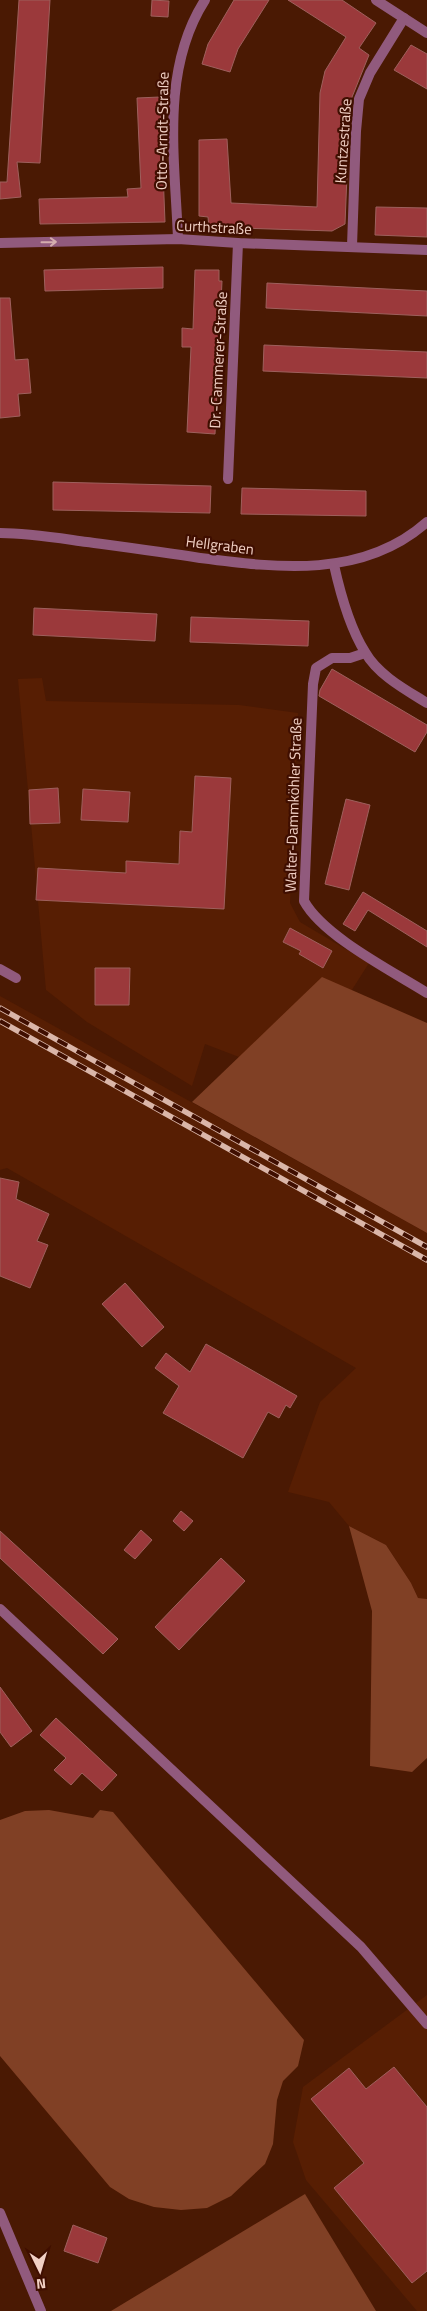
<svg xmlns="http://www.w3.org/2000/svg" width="427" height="2311" font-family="'Titillium Web',sans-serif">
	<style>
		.built { fill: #571e03 }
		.green { fill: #804025 }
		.building { fill: #9b393b; stroke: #9e605d }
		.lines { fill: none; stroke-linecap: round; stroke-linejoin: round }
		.minor { stroke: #915a7d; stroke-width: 10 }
		.tertiary { stroke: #915a7d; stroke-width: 10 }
		.rail-casing { stroke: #dab6a9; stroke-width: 5.5 }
		.rail { stroke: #3f0e00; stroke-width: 4; stroke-dasharray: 11; stroke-linecap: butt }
		.oneway { stroke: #d4adaf }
		.labels { text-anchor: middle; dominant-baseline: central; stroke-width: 4.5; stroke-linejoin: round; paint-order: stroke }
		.street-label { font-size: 15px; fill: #f1d0c4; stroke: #3f0e00 }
	</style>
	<rect width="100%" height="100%" fill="#4a1903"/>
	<g class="built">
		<polygon points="42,678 46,701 239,705 298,713 290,903 300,922 369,963 343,1004 268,1068 205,1044 192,1086 87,1022 46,990 18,679"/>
		<polygon points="0,996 427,1233 427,1599 418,1598 411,1583 386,1545 349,1526 329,1502 288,1492 320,1402 356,1368 7,1168 0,1170"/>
		<polygon points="427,1995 427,2311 417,2311 306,2180 293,2142 303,2087"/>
	</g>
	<g class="green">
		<polygon points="322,977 427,1023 427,1233 192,1102"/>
		<polygon points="349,1526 386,1545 411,1583 418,1598 427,1599 427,1758 412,1772 370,1766 372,1611"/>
		<polygon points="49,1810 93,1818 100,1810 113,1812 304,2040 298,2066 283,2081 277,2100 273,2144 265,2164 231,2196 207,2208 181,2210 154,2207 129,2199 110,2187 0,2056 0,1820 25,1811"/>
		<polygon points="305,2194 376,2311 111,2311"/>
	</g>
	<g class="building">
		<polygon points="19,0 50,0 40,163 17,162 21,197 0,199 0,182 7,182"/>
		<polygon points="152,0 169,1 168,17 151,16"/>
		<polygon points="234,0 269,0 238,49 230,72 202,64 208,44"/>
		<polygon points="288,0 342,0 376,23 359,48 369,55 350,102 345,224 332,231 209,227 208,217 199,216 199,140 227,139 231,203 317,207 320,93 325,71 346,37"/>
		<polygon points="411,45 427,54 427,89 394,70"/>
		<polygon points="160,97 165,222 40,224 39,199 128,197 127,189 141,188 137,98"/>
		<polygon points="376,207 427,208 427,237 375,235"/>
		<polygon points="163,267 163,288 45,291 44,270"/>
		<polygon points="195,270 219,270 219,281 222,281 215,434 187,432 191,347 182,347 182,328 193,329"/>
		<polygon points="267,283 427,291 427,316 266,308"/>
		<polygon points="0,298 10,298 15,360 28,359 31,393 18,394 20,416 0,418"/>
		<polygon points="264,345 427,352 427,378 263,371"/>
		<polygon points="53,482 211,486 210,513 53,510"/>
		<polygon points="242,488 366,491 366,516 241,514"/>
		<polygon points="34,608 157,614 155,641 33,635"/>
		<polygon points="191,617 309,621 308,646 190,642"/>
		<polygon points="332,669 427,725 427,732 415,752 319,696 320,690"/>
		<polygon points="195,776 231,778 224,909 36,900 38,868 126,873 126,861 179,864 180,831 192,832"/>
		<polygon points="58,788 60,823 30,824 29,790"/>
		<polygon points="83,789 130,792 128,822 81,820"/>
		<polygon points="346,799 370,805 349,890 325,884"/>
		<polygon points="363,892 427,931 427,947 368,910 355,931 343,924"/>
		<polygon points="290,928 332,951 323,968 299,954 301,951 283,942"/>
		<polygon points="95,968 130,968 129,1005 95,1005"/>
		<polygon points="0,1178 19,1182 16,1199 49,1214 37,1241 48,1245 30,1288 0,1276"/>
		<polygon points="125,1283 164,1327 142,1347 102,1304"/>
		<polygon points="206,1344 297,1396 290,1408 286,1405 279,1418 268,1412 243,1458 163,1413 179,1386 155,1368 166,1353 190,1372"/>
		<polygon points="181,1511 193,1521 184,1531 173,1521"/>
		<polygon points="141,1530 152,1540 135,1559 124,1550"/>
		<polygon points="0,1531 118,1639 103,1654 0,1558"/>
		<polygon points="221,1558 245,1581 179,1650 155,1627"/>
		<polygon points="0,1687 32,1731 11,1747 0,1732"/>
		<polygon points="56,1718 117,1775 102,1791 82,1773 71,1785 54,1770 66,1758 40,1735"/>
		<polygon points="394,2067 427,2107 427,2271 412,2283 334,2188 364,2163 311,2099 349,2068 366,2089"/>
		<polygon points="73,2225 107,2238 98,2263 64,2251"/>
	</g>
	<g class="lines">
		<g class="minor">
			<polyline points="376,0 427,33"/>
			<path d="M178 239C175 159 160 70 205 0"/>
			<polyline points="0,243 178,239 238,243 427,250"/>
			<polyline points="352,246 356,131 359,99 370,73 404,18"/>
			<polyline points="228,479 238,243"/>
			<path d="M0 533C29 533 58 538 87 542 124 547 162 552 200 558 278 568 363 579 427 522"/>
			<path d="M334 565C340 592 350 628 365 652 378 675 406 690 427 703"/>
			<path d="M365 653 350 658H332L316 668 313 684 304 901C323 936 392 971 427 993"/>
			<polyline points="0,969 16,978"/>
			<polyline points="0,1609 361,1947 427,2024"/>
		</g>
		<polyline class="tertiary" points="0,2213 41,2311"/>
		<defs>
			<g id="rail">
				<polyline points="0,1008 427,1247"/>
				<polyline points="0,1021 427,1260"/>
			</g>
		</defs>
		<use href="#rail" class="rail-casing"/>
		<use href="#rail" class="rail"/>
	</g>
	<defs><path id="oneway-shaft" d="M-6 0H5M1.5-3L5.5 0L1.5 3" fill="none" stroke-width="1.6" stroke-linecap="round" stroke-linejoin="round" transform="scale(1.25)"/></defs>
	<use class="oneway" href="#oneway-shaft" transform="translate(49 242) rotate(-1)"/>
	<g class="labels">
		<g class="street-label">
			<text transform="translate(162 131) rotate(-89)">Otto-Arndt-Straße</text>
			<text transform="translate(343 141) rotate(-86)">Kuntzestraße</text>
			<text transform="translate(214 227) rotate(3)">Curthstraße</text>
			<text transform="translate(218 360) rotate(-87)">Dr.-Cammerer-Straße</text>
			<text transform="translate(220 545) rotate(7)">Hellgraben</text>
			<text transform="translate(293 805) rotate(-88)">Walter-Dammköhler Straße</text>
		</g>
	</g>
	<g transform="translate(40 2271) rotate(175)" stroke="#3f0e00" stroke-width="4" paint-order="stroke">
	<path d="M0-4L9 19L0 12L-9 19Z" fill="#f1d0c4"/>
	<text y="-8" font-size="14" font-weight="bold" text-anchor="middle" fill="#f1d0c4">N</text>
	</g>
</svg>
